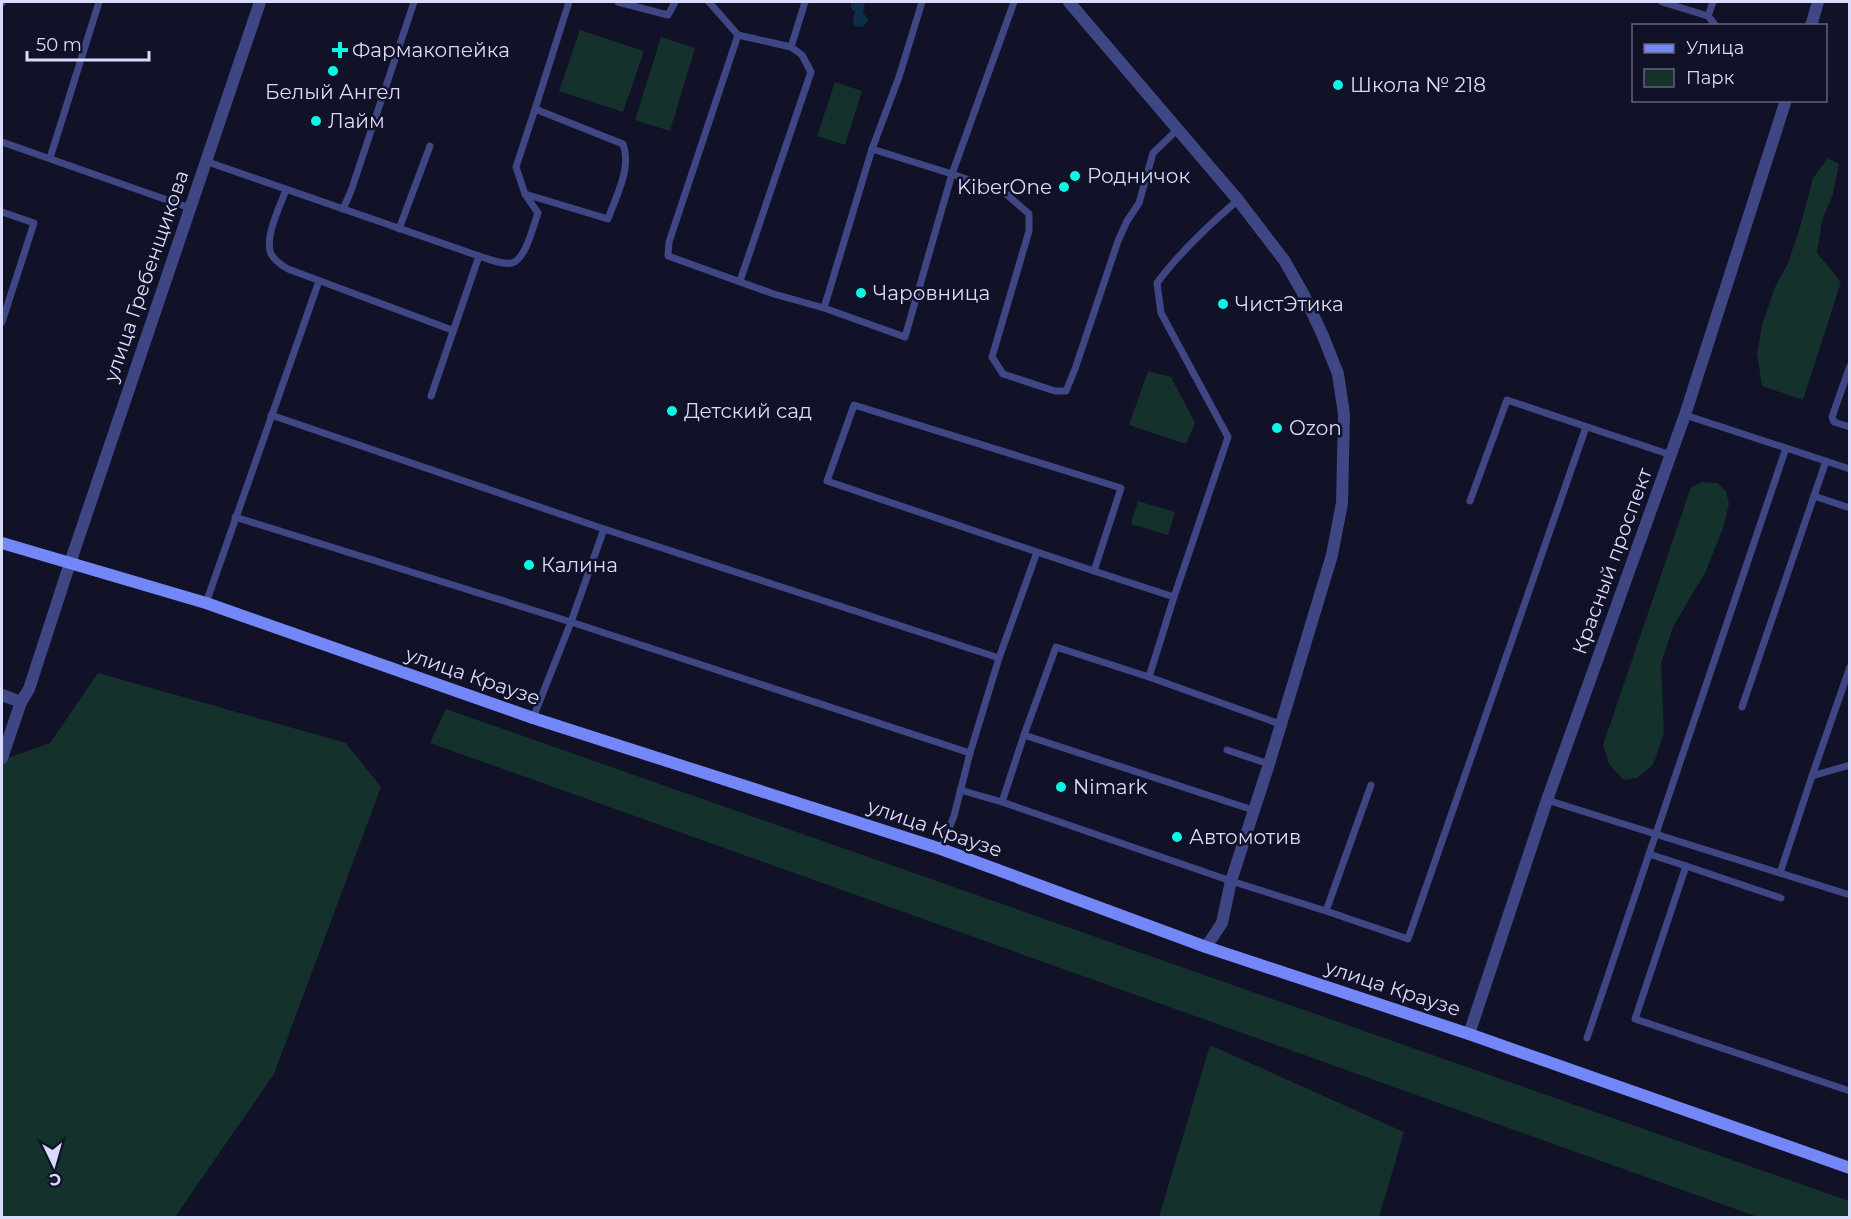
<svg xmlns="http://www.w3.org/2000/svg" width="1851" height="1219" font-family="Montserrat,sans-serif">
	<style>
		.green { fill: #14312b }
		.water { fill: #0f2d49 }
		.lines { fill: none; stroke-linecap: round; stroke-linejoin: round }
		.service { stroke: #3e4784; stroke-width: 7 }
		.minor { stroke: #3e4784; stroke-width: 12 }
		.tertiary { stroke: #3e4784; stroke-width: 12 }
		.secondary { stroke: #7487f9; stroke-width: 12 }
		.poi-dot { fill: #0df5e5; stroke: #111127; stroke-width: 2 }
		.labels { text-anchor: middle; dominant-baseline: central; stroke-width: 5; stroke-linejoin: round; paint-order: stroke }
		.poi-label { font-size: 20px; fill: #d9dbfd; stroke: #111127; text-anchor: start }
		.street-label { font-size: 20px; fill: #d9dbfd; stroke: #111127 }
	</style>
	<rect width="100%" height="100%" fill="#111127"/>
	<g class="green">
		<polygon points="580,30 644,51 623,112 559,91"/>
		<polygon points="661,37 695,48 670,131 635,120"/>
		<polygon points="835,82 862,91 845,145 817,136"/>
		<polygon points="1828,158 1839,164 1833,194 1822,221 1817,253 1841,282 1803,400 1762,386 1757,353 1763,322 1775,287 1788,263 1800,227 1813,178"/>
		<polygon points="1148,371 1171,377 1195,423 1186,444 1129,425"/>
		<polygon points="1702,482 1717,483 1726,491 1729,504 1723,528 1706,571 1673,627 1661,663 1664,733 1653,765 1637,778 1624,780 1609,764 1603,745 1691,487"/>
		<polygon points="1138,501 1175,512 1168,535 1131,524"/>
		<polygon points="98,673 346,743 381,787 274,1074 175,1217 2,1217 2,760 50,743"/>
		<polygon points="446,709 1849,1201 1849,1217 1758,1217 430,743"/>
		<polygon points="1210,1045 1404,1132 1379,1217 1159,1217"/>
	</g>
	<polygon class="water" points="851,2 865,2 863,13 867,17 868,20 864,26 858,27 854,25 853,16 855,13 851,7"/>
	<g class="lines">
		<g class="service">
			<polyline points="618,2 668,15 675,2"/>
			<polyline points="709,2 738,35 791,47 805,2"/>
			<polyline points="922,2 899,77 872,149 824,308 905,337 952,174 1014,2"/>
			<polyline points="1662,2 1708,16 1713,2"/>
			<polyline points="2,3 2,2"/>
			<polyline points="1708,16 1716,26"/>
			<polyline points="738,35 669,242 668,256 774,294 824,308"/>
			<polyline points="535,109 569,2"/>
			<polyline points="2,142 190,208"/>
			<polyline points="872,149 952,174 1004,192 1029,214 1029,231 992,357 1003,374 1055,391 1066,391 1075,369 1118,241 1127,221 1139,203 1153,153 1178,129"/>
			<polyline points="50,158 99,2"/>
			<polyline points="205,161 479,256 431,396"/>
			<path d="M286 190C280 206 264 238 271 254 275 261 281 265 288 269L452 330"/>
			<polyline points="343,209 351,191 414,2"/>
			<polyline points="2,212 34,223 2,322"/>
			<polyline points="399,229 430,146"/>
			<path d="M479 256C489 259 501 265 512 263 526 259 533 226 538 213L525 194 516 167 535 109 623 144C632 168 616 196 608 219L525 194"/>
			<polyline points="740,281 811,72 802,55 791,47"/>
			<polyline points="1850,366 1832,417 1834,422 1850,427"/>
			<polyline points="271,415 604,529 999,658 970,753"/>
			<polyline points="1685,415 1850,469"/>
			<polyline points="1826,461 1814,496 1850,508"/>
			<polyline points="1470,501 1507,400 1671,455"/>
			<polyline points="235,517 571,622 970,753 954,816 941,849"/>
			<path d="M1174 597 1228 437 1161 313 1157 283C1179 253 1210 224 1238 200"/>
			<polyline points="206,603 319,281"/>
			<polyline points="999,658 1037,552 827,481 854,405 1121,488 1094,571 1037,552"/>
			<polyline points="1149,677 1280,724"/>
			<polyline points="1742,707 1814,496"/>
			<polyline points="533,718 571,622 604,529"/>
			<polyline points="1024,735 1253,810"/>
			<polyline points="1227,750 1269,764"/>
			<polyline points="1812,776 1850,667"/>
			<polyline points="960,790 1002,802 1024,735 1056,647 1149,677 1174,597 1094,571"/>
			<polyline points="1547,800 1850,895"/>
			<polyline points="1002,802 1231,881 1326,911 1371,785"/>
			<polyline points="1649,854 1686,866 1635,1019 1850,1091"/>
			<polyline points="1686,866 1781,898"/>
			<polyline points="1780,873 1812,776 1850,765"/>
			<polyline points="1326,911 1408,939 1586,427"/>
			<polyline points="1587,1038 1786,448"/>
		</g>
		<g class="minor">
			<polyline points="1069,2 1238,200 1284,260 1304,295 1323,336 1338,374 1344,414 1342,503 1332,555 1269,764 1231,881 1222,923 1206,947"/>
			<polyline points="2,695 21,702 29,689 70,563"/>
			<polyline points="2,758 21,702"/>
		</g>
		<g class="tertiary">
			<polyline points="1811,26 1818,2"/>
			<polyline points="70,563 260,2"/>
			<polyline points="1469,1034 1547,800 1685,415 1786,100"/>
		</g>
		<polyline class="secondary" points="2,543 206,603 533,718 941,849 1206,947 1469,1034 1850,1168"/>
	</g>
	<g class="poi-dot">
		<path d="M337 41h6v6h6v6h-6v6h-6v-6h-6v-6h6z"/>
		<circle cx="333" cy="71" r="6"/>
		<circle cx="1338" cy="85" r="6"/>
		<circle cx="316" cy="121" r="6"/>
		<circle cx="1075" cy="176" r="6"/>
		<circle cx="1064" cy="187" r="6"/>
		<circle cx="861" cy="293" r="6"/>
		<circle cx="1223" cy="304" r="6"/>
		<circle cx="672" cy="411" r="6"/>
		<circle cx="1277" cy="428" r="6"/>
		<circle cx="529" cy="565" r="6"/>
		<circle cx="1061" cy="787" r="6"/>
		<circle cx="1177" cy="837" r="6"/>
	</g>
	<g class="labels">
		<g class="poi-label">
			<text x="352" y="50">Фармакопейка</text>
			<text x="1350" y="85">Школа № 218</text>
			<text x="333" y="92" text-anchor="middle">Белый Ангел</text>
			<text x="328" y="121">Лайм</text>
			<text x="1087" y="176">Родничок</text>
			<text x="1052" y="187" text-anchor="end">KiberOne</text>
			<text x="873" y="293">Чаровница</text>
			<text x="1235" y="304">ЧистЭтика</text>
			<text x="684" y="411">Детский сад</text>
			<text x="1289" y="428">Ozon</text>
			<text x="541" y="565">Калина</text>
			<text x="1073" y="787">Nimark</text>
			<text x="1189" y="837">Автомотив</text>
		</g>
		<g class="street-label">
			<text transform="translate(146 276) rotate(-71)">улица Гребенщикова</text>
			<text transform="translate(1612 561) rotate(-70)">Красный проспект</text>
			<text transform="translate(473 676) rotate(19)">улица Краузе</text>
			<text transform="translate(935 828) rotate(19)">улица Краузе</text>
			<text transform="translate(1393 988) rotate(18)">улица Краузе</text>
		</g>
	</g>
	<rect width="1851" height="1219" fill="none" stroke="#d9dbfd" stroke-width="6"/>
	<rect x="1632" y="24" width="195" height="78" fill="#111127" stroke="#61627d" stroke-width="1.5"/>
	<rect x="1644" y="44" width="30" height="9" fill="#7487f9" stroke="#61627d" stroke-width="1.5"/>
	<text x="1686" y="54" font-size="18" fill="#d9dbfd">Улица</text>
	<rect x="1644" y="69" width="30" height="18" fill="#14312b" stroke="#61627d" stroke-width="1.5"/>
	<text x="1686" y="84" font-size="18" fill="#d9dbfd">Парк</text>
	<g transform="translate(54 1165) rotate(175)" stroke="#111127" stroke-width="4.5" paint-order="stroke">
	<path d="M0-4.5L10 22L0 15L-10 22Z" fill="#d9dbfd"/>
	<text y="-9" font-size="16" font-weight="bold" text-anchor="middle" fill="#d9dbfd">С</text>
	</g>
	<path d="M27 51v9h122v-9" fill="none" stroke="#d9dbfd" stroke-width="3"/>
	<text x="36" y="51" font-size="18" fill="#d9dbfd" stroke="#111127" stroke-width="4.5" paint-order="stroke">50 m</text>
</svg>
